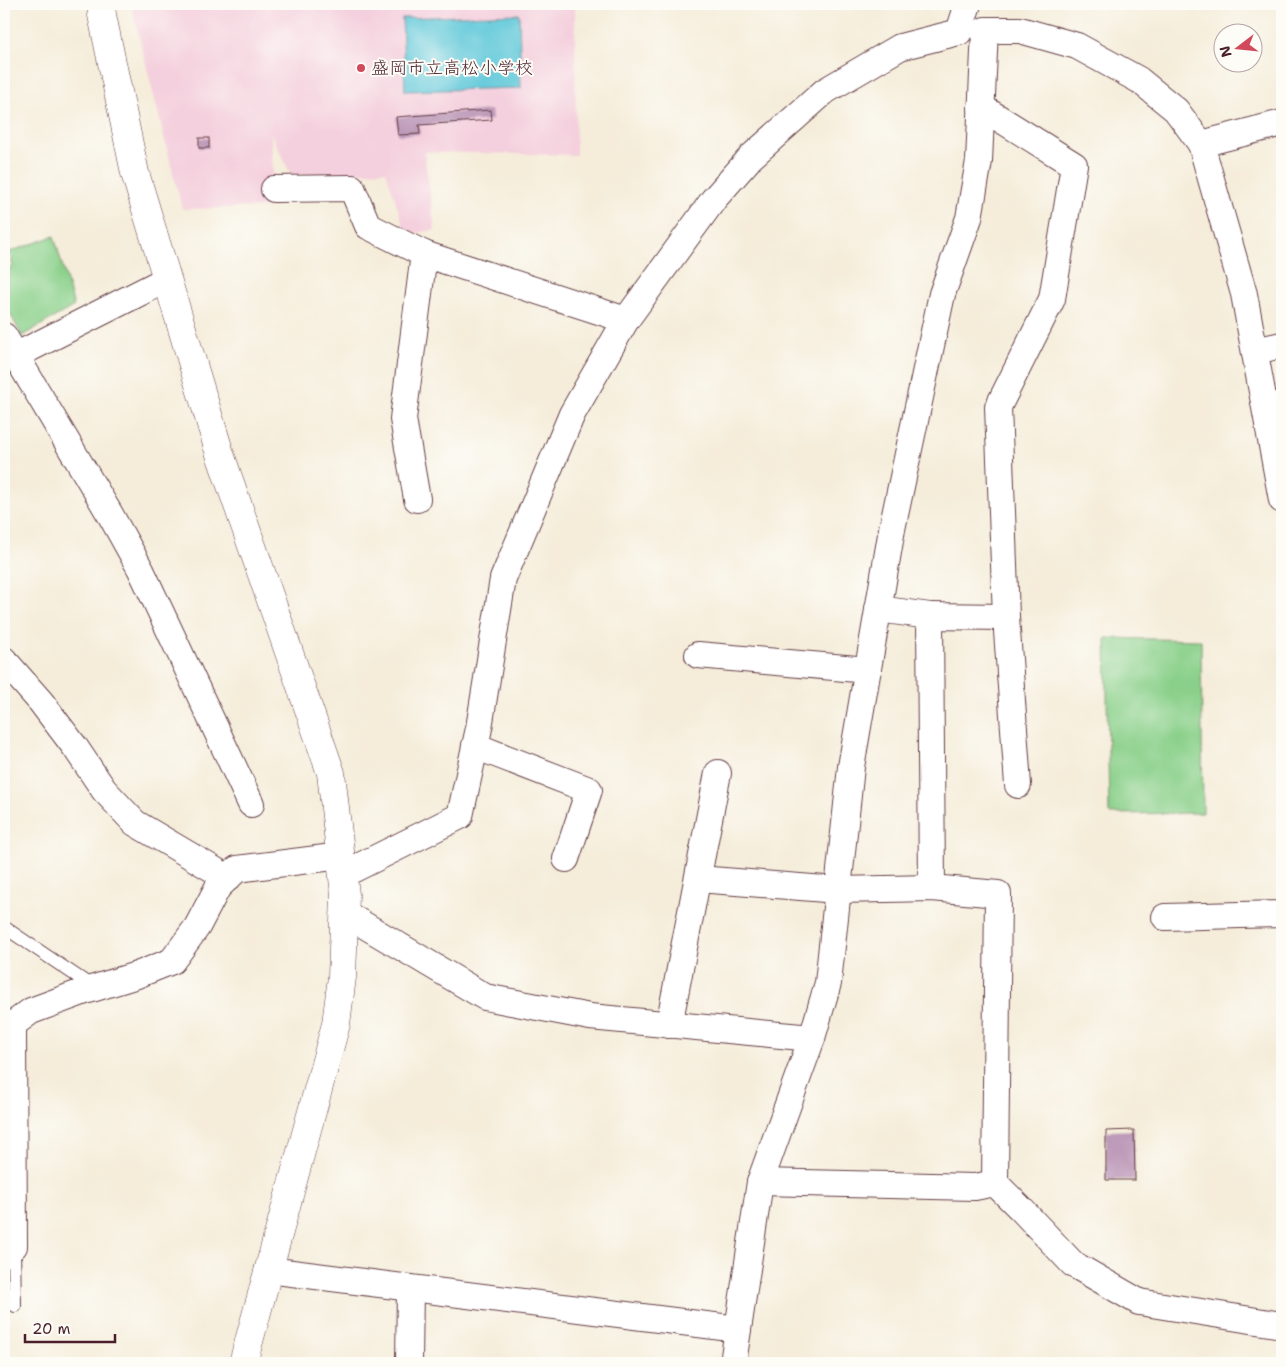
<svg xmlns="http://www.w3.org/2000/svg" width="1286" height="1367" font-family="'Shantell Sans','Klee One',sans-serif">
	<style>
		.built { fill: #f4cfdd }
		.green { fill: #8ad08a; stroke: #6a785a }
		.water { fill: #5dc7d9; stroke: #547382 }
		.building { fill: #bd9ab9 }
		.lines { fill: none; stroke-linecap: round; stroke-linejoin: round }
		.lane-casing { stroke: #643e45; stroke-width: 14 }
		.street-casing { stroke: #643e45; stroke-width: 28 }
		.secondary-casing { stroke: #643e45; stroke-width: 29 }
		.lane { stroke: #fff; stroke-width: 12 }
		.street { stroke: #fff; stroke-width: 26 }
		.secondary { stroke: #fff; stroke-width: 28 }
		.poi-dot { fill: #d1495b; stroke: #fdfcf7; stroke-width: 2 }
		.labels { text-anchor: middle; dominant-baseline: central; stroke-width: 4; stroke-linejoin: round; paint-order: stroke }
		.poi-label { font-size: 18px; fill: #4a1f2b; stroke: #fdfcf7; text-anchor: start }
	</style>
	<rect width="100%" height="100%" fill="#fdfcf7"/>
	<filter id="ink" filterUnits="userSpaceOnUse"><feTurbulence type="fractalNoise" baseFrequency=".02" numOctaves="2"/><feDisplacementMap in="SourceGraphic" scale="10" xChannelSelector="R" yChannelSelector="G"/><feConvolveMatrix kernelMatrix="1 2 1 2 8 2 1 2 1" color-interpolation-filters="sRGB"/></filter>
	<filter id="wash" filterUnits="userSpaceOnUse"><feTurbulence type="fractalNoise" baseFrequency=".0096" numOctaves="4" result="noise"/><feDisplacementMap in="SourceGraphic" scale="20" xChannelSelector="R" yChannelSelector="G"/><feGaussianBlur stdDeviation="1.12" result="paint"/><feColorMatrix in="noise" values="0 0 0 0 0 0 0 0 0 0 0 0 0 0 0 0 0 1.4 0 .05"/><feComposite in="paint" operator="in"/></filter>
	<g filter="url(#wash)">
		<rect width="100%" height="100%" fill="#f5edda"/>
		<polygon class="built" points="131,4 575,4 576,155 424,152 435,230 406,234 386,171 291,175 271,133 275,207 182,209"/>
		<g class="green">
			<polygon points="54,236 74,306 22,336 4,302 4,272 13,266 9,252"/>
			<polygon points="1106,638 1201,640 1203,813 1109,814"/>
		</g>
		<polygon class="water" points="519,14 521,88 405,91 402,18"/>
		<g id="blocks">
			<g class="building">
				<polygon points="491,110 492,120 419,125 420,134 398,135 396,117"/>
				<rect x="199" y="138" width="10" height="10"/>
				<polygon points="1134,1130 1135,1180 1106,1180 1106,1131"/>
			</g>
		</g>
	</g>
	<g filter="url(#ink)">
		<use href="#blocks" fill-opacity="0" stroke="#643e45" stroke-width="1"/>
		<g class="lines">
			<defs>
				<g id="lane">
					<polyline points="4,927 93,987"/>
					<polyline points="14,1246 15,1306"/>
				</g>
				<g id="street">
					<polyline points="981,107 1074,165 1052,299 998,407 1006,617 1018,785"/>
					<polyline points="1201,144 1282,123"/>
					<polyline points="274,189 352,188 368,226 424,254 626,320"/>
					<polyline points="4,336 111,516 141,570 251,804"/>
					<polyline points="1255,351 1282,345"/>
					<polyline points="15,356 167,279"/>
					<polyline points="417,499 403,419 424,254"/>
					<polyline points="878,609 930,616"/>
					<polyline points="698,655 868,670"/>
					<polyline points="4,660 41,702 75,747 104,790 135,823 228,878"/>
					<polyline points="475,746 589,790 566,859"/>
					<polyline points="354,869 460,816 479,728 503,579 572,414 626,320 714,199 751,157 825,91 900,47 959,32 968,4"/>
					<polyline points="698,879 838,890 932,888 998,894 995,1183"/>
					<polyline points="932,888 930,616 1006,617"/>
					<polyline points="344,913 485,997 590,1017 812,1038"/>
					<polyline points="1165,917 1282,914"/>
					<polyline points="669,1025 718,773"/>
					<polyline points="4,1031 31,1011 85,991 137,975 172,961 197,927 218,887 237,869 341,856"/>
					<polyline points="760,1182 975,1187 995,1183 1021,1209 1073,1264 1139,1302 1282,1325"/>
					<polyline points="4,1254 14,1246 13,1025"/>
					<polyline points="268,1270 738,1329"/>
					<polyline points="409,1363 410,1288"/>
					<polyline points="733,1363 760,1182 812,1038 828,983 851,767 892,529 942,294 969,218 979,161 985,30 1020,30 1077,46 1139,80 1176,110 1201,144 1244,294 1282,500"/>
				</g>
				<polyline id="secondary" points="101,4 102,15 135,173 220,454 331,773 345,895 342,977 336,1024 243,1363"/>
			</defs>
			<use href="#lane" class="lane-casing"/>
			<use href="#street" class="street-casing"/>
			<use href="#secondary" class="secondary-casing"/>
			<use href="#lane" class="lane"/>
			<use href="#street" class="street"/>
			<use href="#secondary" class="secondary"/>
		</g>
	</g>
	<circle class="poi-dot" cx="361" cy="68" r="5"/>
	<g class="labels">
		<g class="poi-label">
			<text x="371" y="68">盛岡市立高松小学校</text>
		</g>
	</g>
	<rect width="1286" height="1367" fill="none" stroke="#fdfcf7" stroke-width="20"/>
	<g transform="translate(1238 48) rotate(254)"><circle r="24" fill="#fdfcf7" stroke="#b5a4a5"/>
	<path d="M0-4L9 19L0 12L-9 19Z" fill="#d1495b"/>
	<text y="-8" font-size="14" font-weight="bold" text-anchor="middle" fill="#4a1f2b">N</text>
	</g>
	<path d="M25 1334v8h90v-8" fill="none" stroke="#4a1f2b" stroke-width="2.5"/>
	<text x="32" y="1334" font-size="15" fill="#4a1f2b" stroke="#fdfcf7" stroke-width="4" paint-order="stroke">20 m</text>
</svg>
